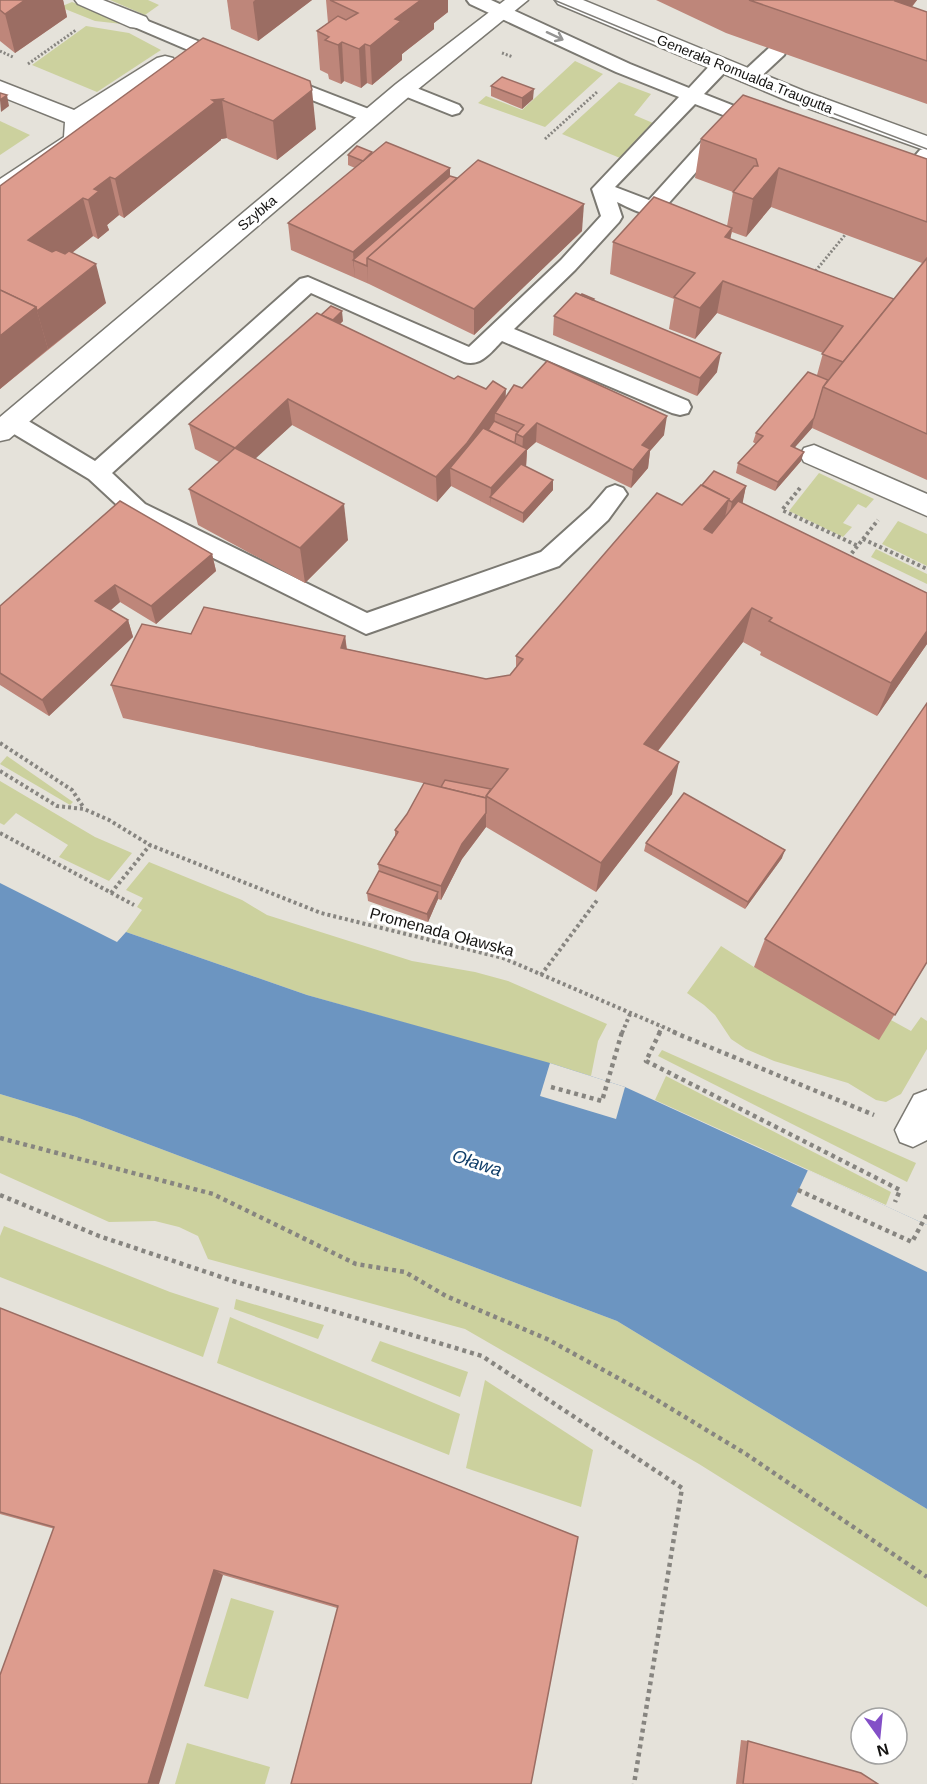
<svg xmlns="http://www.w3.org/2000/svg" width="927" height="1784" font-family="Helvetica,sans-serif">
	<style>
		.green { fill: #ccd19e }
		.water { fill: #6c95c1 }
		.pier { fill: #e5e2da }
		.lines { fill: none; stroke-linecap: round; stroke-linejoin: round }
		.service-casing { stroke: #7b7972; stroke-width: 4 }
		.minor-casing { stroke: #7b7972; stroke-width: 3 }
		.secondary-casing { stroke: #7b7972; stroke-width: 3 }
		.path-far2 { stroke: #878580; stroke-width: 3; stroke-dasharray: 2 2; stroke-linecap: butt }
		.path-far1 { stroke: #878580; stroke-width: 4; stroke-dasharray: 3 3; stroke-linecap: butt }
		.path { stroke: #878580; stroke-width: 4.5; stroke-dasharray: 4 4; stroke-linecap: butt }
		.service { fill: #fff; fill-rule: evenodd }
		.minor { fill: #fff; fill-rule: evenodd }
		.secondary { fill: #fff; fill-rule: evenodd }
		.tram { stroke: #817f7a; stroke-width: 1.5 }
		.wall { fill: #be867a; fill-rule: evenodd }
		.shaded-wall { fill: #9b6d63 }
		.building { fill: #dd9c8e; stroke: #9b6d63; stroke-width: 1.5 }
		.oneway { stroke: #959594 }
		.labels { text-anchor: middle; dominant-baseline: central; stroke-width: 6; stroke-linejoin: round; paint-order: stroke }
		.far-street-label { font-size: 14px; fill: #141311; stroke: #fff }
		.street-label { font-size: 16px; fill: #141311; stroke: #fff }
		.water-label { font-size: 18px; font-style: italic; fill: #113e69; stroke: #fff }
	</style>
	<rect width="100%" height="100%" fill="#e5e2da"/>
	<g class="green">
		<polygon points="110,0 148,0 159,5 145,15"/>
		<polygon points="72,2 124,22 122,24 95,21 60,7"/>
		<polygon points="86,26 129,33 161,50 97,92 32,65"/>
		<polygon points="575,61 603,74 545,127 478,103 486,96 522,110"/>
		<polygon points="619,82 651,94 634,115 653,123 620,158 562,134"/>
		<polygon points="0,121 30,135 0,155"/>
		<polygon points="819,473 874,499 866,508 858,504 843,523 852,527 843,537 789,511"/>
		<polygon points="898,521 927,534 927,566 882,544"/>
		<polygon points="876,549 927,574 927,584 871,557"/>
		<polygon points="7,756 73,802 70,805 0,764"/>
		<polygon points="0,781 95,837 132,853 109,881 59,857 68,845 16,813 4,825 0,823"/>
		<polygon points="149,862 242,900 267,915 412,961 475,972 508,981 607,1024 598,1041 591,1076 307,995 126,932 142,910 137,907 143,898 126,890"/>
		<polygon points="721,946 754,967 891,1020 911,1031 921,1017 927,1021 927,1049 901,1094 886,1102 876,1100 848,1083 774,1061 746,1049 731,1039 715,1015 704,1005 687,993"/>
		<polygon points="662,1050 916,1163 907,1182 658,1056"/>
		<polygon points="666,1076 891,1192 886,1205 655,1100"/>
		<polygon points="0,1094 76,1117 617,1321 927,1509 927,1607 699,1464 465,1329 208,1259 198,1236 179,1227 155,1221 109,1222 0,1173"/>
		<polygon points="4,1226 170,1292 219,1308 203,1357 0,1277 0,1236"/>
		<polygon points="236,1299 324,1325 318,1339 234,1309"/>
		<polygon points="230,1317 460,1414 449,1455 217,1363"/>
		<polygon points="380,1341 468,1372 460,1397 371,1361"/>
		<polygon points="485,1380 593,1450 581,1507 466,1468"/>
		<polygon points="231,1598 274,1611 248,1699 204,1686"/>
		<polygon points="187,1743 270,1767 265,1784 175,1784"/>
	</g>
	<polygon class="water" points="0,883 117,942 126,932 307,995 550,1063 625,1087 927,1225 927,1509 617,1321 76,1117 0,1094"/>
	<g class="pier">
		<polygon points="550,1063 625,1087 616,1119 540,1096"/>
		<polygon points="808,1170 927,1225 927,1272 791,1206"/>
	</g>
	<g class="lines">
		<defs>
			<g id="service">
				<path d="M467 0H491L630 64 689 88 714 61H728L730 65 728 69 704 94 770 120 773 124 770 128H756L695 104 615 187 649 200 714 128H728L731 132 728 136 659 214C645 217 630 208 617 202L622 217 619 222 575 270 514 329 688 401 691 407 688 413 680 415 672 413 502 341C491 352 481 367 464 362L311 293 112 473 145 504 367 613 541 552 590 508 607 488 615 485 623 488 627 494 608 520 559 566 366 634 129 516 89 479 4 428 0 422 4 416 12 414 20 416 95 461 300 279 308 277 469 347 561 260 601 216 592 189 679 97 616 72 470 4Z"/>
				<polygon points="138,17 235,56 237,60 235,64 221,64 132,26 129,22 132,18"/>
				<polygon points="777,45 784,47 786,51 784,55 756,81 742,81 740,77 742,73 770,47"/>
				<polygon points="276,73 379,113 382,117 379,121 365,121 269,83 267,79 269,75"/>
				<polygon points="404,83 459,105 462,109 459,113 452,115 397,93 394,89 397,85"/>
				<path d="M927 148V167C916 180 901 200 885 177L888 173 901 172 920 150Z"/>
			</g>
			<g id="minor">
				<polygon points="75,0 103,0 146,17 149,22 146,27 138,28 130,27 78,4"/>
				<polygon points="505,0 528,0 412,94 9,439 0,441 0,417 396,84"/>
				<polygon points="165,56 173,58 176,63 173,68 87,122 86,140 83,145 8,195 0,197 0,179 64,137 65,122 0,96 0,81 74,110 157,58"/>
				<polygon points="814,445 927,494 927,516 804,462 800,455 804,448"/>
				<polygon points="927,1090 927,1140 913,1147 900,1142 895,1130 914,1095"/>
			</g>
			<polygon id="secondary" points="555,0 583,0 804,91 927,136 927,151 788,101 558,4"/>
		</defs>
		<use href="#service" class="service-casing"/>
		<use href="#minor" class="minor-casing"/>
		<use href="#secondary" class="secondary-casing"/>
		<g class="path-far2">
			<polyline points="0,51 13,57"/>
			<polyline points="502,53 513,57"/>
			<polyline points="28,64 76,30"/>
			<polyline points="545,139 597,92"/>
			<polyline points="813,274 845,235"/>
		</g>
		<g class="path-far1">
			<polyline points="800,488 782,510 858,546"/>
			<polyline points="863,539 927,569"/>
			<polyline points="848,558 878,520"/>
			<polyline points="0,743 72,790 84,808"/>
			<polyline points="0,771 57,806 84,809 109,820 150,845 321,913 503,958 677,1033"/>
			<polyline points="0,833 134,905"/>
			<polyline points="111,893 150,845"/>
			<polyline points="541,975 598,899"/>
			<polyline points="622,1033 630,1014"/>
			<polyline points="659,1033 662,1027"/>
		</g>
		<g class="path">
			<polyline points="660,1032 646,1061 900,1190 895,1202"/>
			<polyline points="673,1032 874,1115"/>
			<polyline points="551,1087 602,1101 622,1032"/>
			<polyline points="0,1138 213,1194 356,1264 405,1272 446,1296 547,1339 647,1394 746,1454 927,1577"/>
			<polyline points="798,1190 912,1242 927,1214"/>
			<polyline points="0,1195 99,1236 236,1282 482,1356 682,1488 634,1784"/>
		</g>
		<use href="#service" class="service"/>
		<use href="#minor" class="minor"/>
		<use href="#secondary" class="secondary"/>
		<polyline class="tram" points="554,0 761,86 927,149"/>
	</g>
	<g class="wall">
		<polygon points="0,0 63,0 67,17 15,53 0,41"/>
		<polygon points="227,0 312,0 258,41 231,29"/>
		<polygon points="326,0 448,0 448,12 434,23 434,29 402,54 402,60 372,85 367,83 361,88 344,81 341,84 329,79 328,74 320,70 317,31 328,23"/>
		<polygon points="656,0 917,0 912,7 927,12 927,104 726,33"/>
		<polygon points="203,38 316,129 277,160 228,139 227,138 221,139 221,140 124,218 119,215 107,225 109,230 98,239 93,236 72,253 106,303 0,389 0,186"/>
		<polygon points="491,86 533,99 522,109 491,96"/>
		<path d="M701 139 927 159V480L812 428 795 447 801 461 775 491 736 473 738 463 756 444 753 442 756 433 817 375 823 353 717 313 695 339 669 329 674 299 610 274 613 242 727 226 733 192 695 178ZM771 207 922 263 894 299 730 239 732 232 746 237Z"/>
		<polygon points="372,152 372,154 450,176 582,231 474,335 369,284 291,250 288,223 355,168 348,165 348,155"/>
		<polygon points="594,299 594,300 717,372 697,396 553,335 554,316"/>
		<polygon points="321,315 343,321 340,324 454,379 486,389 506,397 522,388 664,435 650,451 648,468 631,488 536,442 527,450 526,467 553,490 523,523 451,486 437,502 292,425 255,458 348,540 305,583 198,525 189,489 219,462 195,449 189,424"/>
		<polygon points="746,486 742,503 927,593 927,644 877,716 760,655 761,652 743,642 658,751 672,794 596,892 486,827 462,859 441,900 438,899 428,922 368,901 367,893 379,871 378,864 395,837 395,830 441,787 123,718 111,685 191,634 345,636 347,649 486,679 510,675 516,668 516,656 682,505"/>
		<polygon points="212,554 216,571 156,624 120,602 111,610 128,620 133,637 49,716 0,685 0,606"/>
		<polygon points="646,843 782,858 745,909 644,851"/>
		<polygon points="765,939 927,962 879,1040 754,967"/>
		<polygon points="0,1308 578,1537 337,1608 223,1575 0,1514"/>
		<polygon points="741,1740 748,1741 878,1784 736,1784"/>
	</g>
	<g class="shaded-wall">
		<polygon points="25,0 63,0 67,17 15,53 5,14"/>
		<polygon points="255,0 312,0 258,41 253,2"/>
		<polygon points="421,0 448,0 448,12 434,23 434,29 402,54 402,60 372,85 370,46 395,19"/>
		<polygon points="896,0 917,0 896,26 895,1"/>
		<polygon points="342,42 344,81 341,84 338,45"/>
		<polygon points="365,44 367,83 361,88 359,49"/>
		<polygon points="534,89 533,99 522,109 522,98"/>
		<polygon points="312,90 316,129 277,160 273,121"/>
		<polygon points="7,95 9,106 1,112 0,100"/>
		<polygon points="223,99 222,100 227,138 221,139 221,140 124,218 115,179 212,100"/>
		<polygon points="450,168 450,192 367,258 368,285 367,266 353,260 355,279 353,252"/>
		<polygon points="779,168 771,207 746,237 753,199"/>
		<polygon points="110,177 119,215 107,225 109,230 98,239 88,200 94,189"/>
		<polygon points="83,198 93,236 39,279 28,240"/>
		<polygon points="584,204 582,231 474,335 474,309"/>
		<polygon points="732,228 727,260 725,237"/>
		<polygon points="96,264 106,303 48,349 37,311"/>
		<polygon points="723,281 717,313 695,339 700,308"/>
		<polygon points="36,307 48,349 0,389 0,336"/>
		<polygon points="342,311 343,321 323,340 322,330"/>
		<polygon points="721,353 717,372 697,396 700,378"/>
		<polygon points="506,389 505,415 495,413 494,430 450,468 451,486 437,502 436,477"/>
		<polygon points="288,399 292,425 240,473 235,448"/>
		<polygon points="667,416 664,435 650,451 648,468 631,488 633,470 642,445"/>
		<polygon points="814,418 812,428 788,455 791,446"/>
		<polygon points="537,423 536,442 527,450 526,467 490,497 490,506 491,488 522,455 523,437"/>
		<polygon points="804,452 801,461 775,491 778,482"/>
		<polygon points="553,480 553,490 523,523 523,513"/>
		<polygon points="746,486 741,511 697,565 704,529 729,499 723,526 729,518 732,502"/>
		<polygon points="344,504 348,540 305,583 300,548"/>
		<polygon points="212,554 216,571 156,624 151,606"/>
		<polygon points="115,585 120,602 101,618 95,601"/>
		<polygon points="752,608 743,642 638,776 644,744"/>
		<polygon points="128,620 133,637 49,716 42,700"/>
		<polygon points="927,631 927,644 877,716 891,683"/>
		<polygon points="345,636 349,671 341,648"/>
		<polygon points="679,762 672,794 596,892 601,863"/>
		<polygon points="486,813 486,827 462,859 441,900 441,886 462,844"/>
		<polygon points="785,850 782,858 745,909 748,902"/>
		<polygon points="438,892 438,899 428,922 427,914"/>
		<polygon points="214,1570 223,1575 159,1784 148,1784"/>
	</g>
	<g class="building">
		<polygon points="0,0 25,0 5,14 0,10"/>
		<polygon points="330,0 421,0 395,19 401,21 370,46 365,44 359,49 342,42 338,45 325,40 329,37 317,31 338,16 346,20 358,13"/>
		<polygon points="749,0 896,0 895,1 927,12 927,61"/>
		<polygon points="203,38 310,81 312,90 273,121 222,100 223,99 212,100 215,102 115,179 110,177 94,189 99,191 88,200 83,198 28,240 52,252 56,250 65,254 69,251 96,264 37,311 36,307 0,290 0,186"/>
		<polygon points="502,77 534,89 522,98 491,86"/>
		<polygon points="0,93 7,95 0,100"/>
		<polygon points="743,95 927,159 927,222 779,168 753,199 733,192 754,166 758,166 756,159 701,139"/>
		<polygon points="386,142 450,168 353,252 288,223"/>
		<polygon points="357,146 372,152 363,161 348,155"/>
		<polygon points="478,160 584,204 474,309 367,258"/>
		<polygon points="450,176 457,178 367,258 367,266 353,260"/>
		<polygon points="654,197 732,228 725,237 894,299 843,362 822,354 843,326 723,281 700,308 674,297 695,273 613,242"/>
		<polygon points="927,258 927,434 823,387"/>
		<polygon points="0,290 36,307 0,336"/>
		<polygon points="576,293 721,353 700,378 554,316"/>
		<polygon points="582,294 594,299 593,300 581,295"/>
		<polygon points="331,306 342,311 333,320 321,315"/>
		<polygon points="317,313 454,379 458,376 486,389 493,381 506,389 467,443 436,477 288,399 235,448 189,424"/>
		<polygon points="547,361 667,416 642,445 650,449 633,470 537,423 523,437 516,434 524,425 495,413 514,385 522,388"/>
		<polygon points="808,372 828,380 823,387 814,418 791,446 804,452 778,482 738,463 763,436 756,433"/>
		<polygon points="494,421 518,432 516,434 515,443 488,430"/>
		<polygon points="483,428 527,449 491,488 450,468"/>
		<polygon points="235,448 344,504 300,548 189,489"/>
		<polygon points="521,464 553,480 523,513 490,497"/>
		<polygon points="714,471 746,486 732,502 728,500 729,499 702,485"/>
		<polygon points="701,485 729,499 704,529 712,533 738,501 927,593 927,631 891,683 769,621 772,618 752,608 644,744 679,762 601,863 486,796 508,769 111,685 142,624 191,634 204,607 345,636 341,648 486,679 510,675 523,659 516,656 657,493 682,505"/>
		<polygon points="120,501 212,554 151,606 115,585 95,601 128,620 42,700 0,673 0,606"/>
		<polygon points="927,703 927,962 895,1015 765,939"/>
		<polygon points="445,780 491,789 486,796 486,798 441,787"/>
		<polygon points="424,783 486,798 486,813 462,844 441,886 378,864 398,832 395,830 407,814"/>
		<polygon points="684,793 785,850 748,902 646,843"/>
		<polygon points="379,871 438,892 427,914 367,893"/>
		<polygon points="0,1308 578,1537 531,1784 291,1784 338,1606 214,1570 148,1784 0,1784 0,1675 54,1527 0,1512"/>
		<polygon points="748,1741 861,1773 878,1784 743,1784"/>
	</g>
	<defs><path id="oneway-shaft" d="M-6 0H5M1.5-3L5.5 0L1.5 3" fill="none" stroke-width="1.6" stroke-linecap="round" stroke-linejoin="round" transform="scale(1.5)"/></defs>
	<use class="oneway" href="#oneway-shaft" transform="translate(555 36) rotate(25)"/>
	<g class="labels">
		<g class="far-street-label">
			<text transform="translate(745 74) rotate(22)">Generała Romualda Traugutta</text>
			<text transform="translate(257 213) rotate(-40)">Szybka</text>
		</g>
		<g class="street-label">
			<text transform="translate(442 932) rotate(15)">Promenada Oławska</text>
		</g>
		<g class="water-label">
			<text transform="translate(477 1163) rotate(18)">Oława</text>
		</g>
	</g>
	<g transform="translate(879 1736) rotate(165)"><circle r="28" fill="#ffffff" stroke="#a1a1a0" stroke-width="1.5"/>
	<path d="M0-4.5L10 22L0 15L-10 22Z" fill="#834fc7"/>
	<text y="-9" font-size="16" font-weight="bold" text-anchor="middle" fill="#141311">N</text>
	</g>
</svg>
